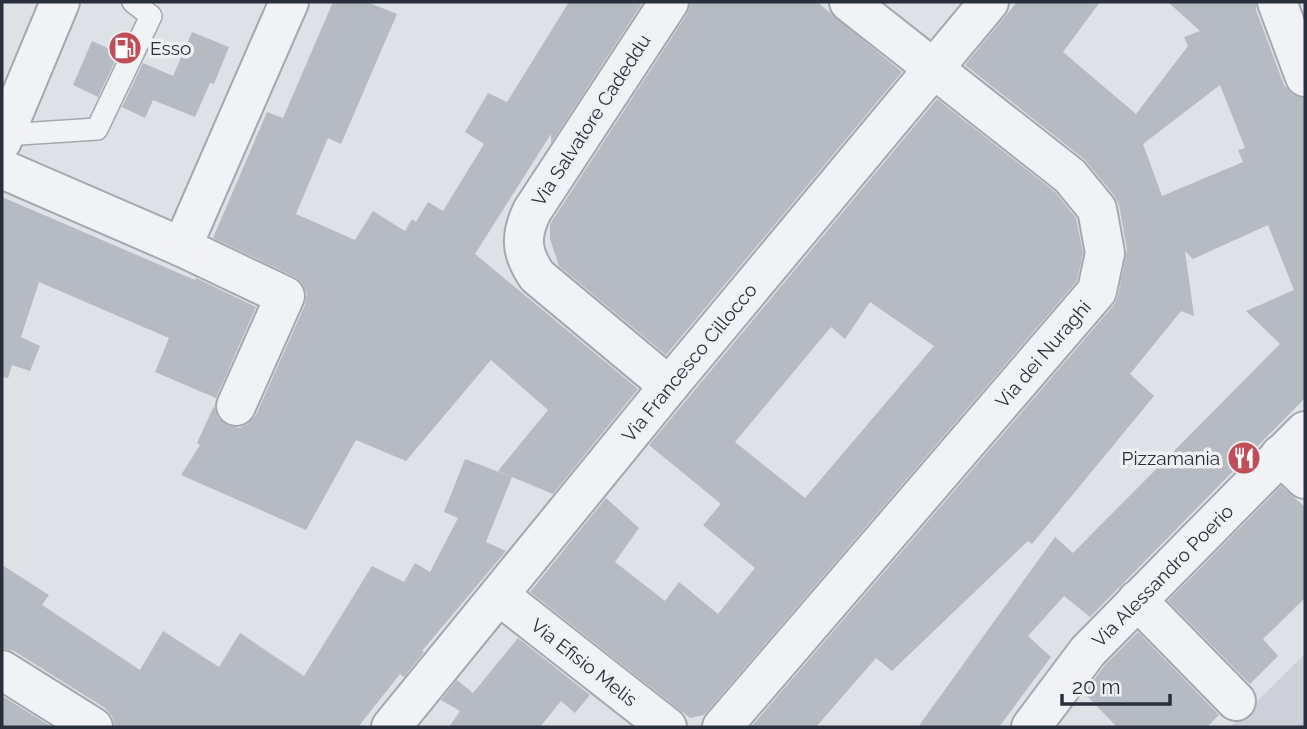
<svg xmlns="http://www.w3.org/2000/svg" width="1307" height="729" font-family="Raleway,sans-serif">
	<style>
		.built { fill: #cdd0d8 }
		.building { fill: #b6bac3; fill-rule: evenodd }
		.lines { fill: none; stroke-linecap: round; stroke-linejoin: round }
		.service-casing { stroke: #a4a8b0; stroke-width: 24 }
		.minor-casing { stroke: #a4a8b0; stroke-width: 42 }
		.tertiary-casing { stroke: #a4a8b0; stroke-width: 42 }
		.service { stroke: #f1f2f5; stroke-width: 21 }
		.minor { stroke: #f1f2f5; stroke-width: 38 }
		.tertiary { stroke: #f1f2f5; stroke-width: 38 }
		.labels { text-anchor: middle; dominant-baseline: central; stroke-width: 7; stroke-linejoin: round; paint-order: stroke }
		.poi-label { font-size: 19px; fill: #292f3c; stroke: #eef0f4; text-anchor: start }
		.street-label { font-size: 19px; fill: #292f3c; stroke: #eef0f4 }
	</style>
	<rect width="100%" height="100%" fill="#dee1e6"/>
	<polygon class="built" points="1305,654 1305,727 1231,727"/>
	<g class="building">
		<polygon points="333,2 367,2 397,14 341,144 328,138 296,214 355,240 373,211 405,231 412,219 416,222 428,202 443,211 484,144 465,132 488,93 507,102 569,2 643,2 551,143 551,134 475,254 638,389 553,494 512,477 486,542 506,551 422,651 424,652 404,677 400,674 358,727 115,727 112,716 105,708 14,651 2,648 2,565 49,595 42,605 140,670 163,631 219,667 240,633 304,676 372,566 404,582 415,563 430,572 458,518 444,512 465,459 509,476 498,471 548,410 491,360 406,461 356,440 306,530 181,475 200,445 197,443 214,406 218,418 228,426 239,428 248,424 256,415 305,305 307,293 302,283 295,277 213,238 267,112 283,118"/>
		<polygon points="691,2 817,2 902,72 666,355 559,266 550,239 550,224 687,14"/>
		<path d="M1017 2H1100L1063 52 1136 114 1188 46 1184 37 1200 31 1168 2H1256V10L1284 85 1292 94 1305 98V398L1090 617 1064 596 1028 636 1051 657 999 727H918L1055 537 1073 553 1280 344 1246 311 1294 290 1268 225 1193 259 1185 251 1194 316 1181 311 1130 374 1154 396 1032 544 1028 541 892 671 876 658 816 727H751L1114 305 1118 296 1127 250 1119 205 1114 195 1084 159 965 65ZM1220 85 1245 148 1238 150 1243 162 1162 196 1143 144Z"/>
		<polygon points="192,32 229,47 214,84 210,83 195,117 153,100 145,118 122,107 143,63 173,76"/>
		<polygon points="92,41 119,53 98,97 73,85"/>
		<path d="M937 99 1055 192 1076 218 1083 253 1077 281 704 715 690 718 530 592 606 498 639 528 615 562 665 601 679 582 718 614 755 568 703 525 721 504 649 445ZM870 302 934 346 805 498 735 442 831 327 845 339Z"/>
		<polygon points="2,197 195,280 196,278 256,307 216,398 155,372 169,338 39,282 21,337 40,346 30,371 12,365 8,378 2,377"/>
		<polygon points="1281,486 1305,507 1305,598 1263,639 1278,656 1250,684 1168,601"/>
		<polygon points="1138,632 1219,715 1207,727 1117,727 1084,693 1105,665"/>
		<polygon points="518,638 590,695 575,713 561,701 540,727 449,727 460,711 441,700 457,680 473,693"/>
		<polygon points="2,696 52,727 2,727"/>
	</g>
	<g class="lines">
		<defs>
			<polyline id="service" points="4,135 97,129 151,16 133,2"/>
			<g id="minor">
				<path d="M669 2 532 211C520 236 521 253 537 276L669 386"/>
				<polyline points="1277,2 1305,77"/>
				<polyline points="2,169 182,247 285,296 236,406"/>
				<polyline points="182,247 289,2"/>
				<polyline points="1280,455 1305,479"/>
				<path id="s1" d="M500 596 667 727"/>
				<polyline points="1137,600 1236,701"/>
				<polyline points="2,670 93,727"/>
				<path id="s2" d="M391 727 669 386 989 2"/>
				<path id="s3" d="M722 727 1097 291 1105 253 1097 209 1070 176 849 2"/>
				<path id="s4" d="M1031 727 1088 651 1305 431"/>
			</g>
			<polyline id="tertiary" points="2,141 60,2"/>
		</defs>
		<use href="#service" class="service-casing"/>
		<use href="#minor" class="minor-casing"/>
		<use href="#tertiary" class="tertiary-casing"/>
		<use href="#service" class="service"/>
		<use href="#minor" class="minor"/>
		<use href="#tertiary" class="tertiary"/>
	</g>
	<defs>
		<symbol id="fuel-disc" viewBox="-11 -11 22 22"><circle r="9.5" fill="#c14d59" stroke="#eef0f4"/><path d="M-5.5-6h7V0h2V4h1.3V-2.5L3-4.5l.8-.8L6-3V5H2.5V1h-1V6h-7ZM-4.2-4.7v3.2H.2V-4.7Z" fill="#fff"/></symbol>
		<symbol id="restaurant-disc" viewBox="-11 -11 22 22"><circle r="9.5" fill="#c14d59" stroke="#eef0f4"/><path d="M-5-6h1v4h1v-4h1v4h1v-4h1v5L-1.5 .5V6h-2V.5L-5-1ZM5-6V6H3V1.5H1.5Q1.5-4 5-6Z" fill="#fff"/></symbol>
	</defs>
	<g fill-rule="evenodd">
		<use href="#fuel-disc" x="106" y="29" width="38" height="38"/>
		<use href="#restaurant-disc" x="1225" y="439" width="38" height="38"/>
	</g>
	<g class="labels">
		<g class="poi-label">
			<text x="150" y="48">Esso</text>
			<text x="1220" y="458" text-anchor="end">Pizzamania</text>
		</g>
		<g class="street-label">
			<text transform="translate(591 120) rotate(-57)">Via Salvatore Cadeddu</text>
			<text stroke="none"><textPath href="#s3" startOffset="492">Via dei Nuraghi</textPath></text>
			<text stroke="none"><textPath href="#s2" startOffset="471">Via Francesco Cillocco</textPath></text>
			<text stroke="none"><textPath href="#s4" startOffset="201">Via Alessandro Poerio</textPath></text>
			<text stroke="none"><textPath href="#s1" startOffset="107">Via Efisio Melis</textPath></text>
		</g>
	</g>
	<rect width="1307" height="729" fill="none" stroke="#292f3c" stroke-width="7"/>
	<path d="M1062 694v10h108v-10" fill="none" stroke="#292f3c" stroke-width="3.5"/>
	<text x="1072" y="694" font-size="21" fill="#292f3c" stroke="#eef0f4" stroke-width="5" paint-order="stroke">20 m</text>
</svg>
